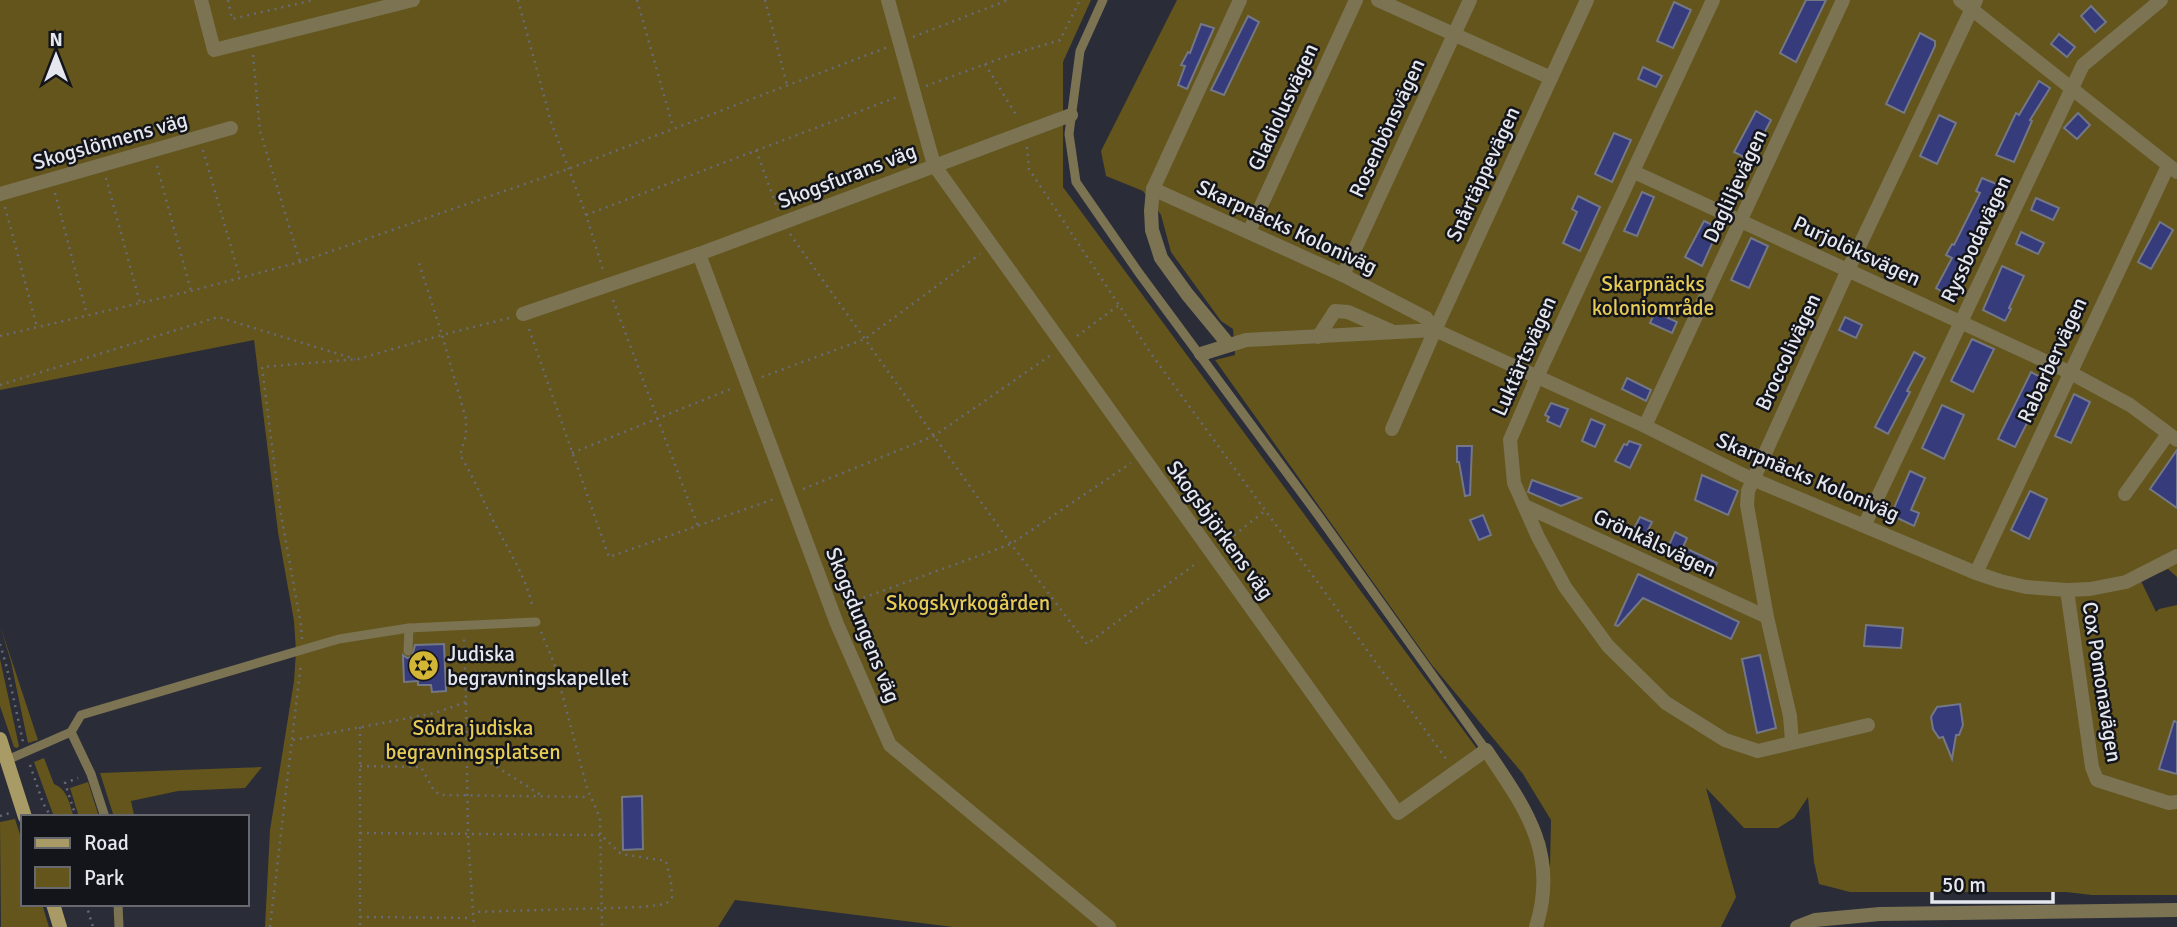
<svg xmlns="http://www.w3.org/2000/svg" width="2177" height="927" font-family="Signika,sans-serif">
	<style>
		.green { fill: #63551b }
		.building { fill: #363b7c; stroke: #747785; stroke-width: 2 }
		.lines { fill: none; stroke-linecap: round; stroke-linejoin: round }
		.path { stroke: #686a75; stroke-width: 2.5; stroke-dasharray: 2 5; stroke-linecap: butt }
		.lane { stroke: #7b7352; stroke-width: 9 }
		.street { stroke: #7b7352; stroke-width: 14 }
		.secondary { stroke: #a89b65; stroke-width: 14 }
		.labels { text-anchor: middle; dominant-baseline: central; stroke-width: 5; stroke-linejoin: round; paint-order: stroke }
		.street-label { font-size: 21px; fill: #e5e7ef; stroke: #14151a }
		.park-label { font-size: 21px; fill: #e6cb55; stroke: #14151a }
		.poi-label { font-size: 21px; fill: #e5e7ef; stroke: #14151a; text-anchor: start }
	</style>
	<rect width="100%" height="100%" fill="#2a2c38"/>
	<g class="green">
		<polygon points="0,0 1091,0 1063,62 1063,187 1545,841 1550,868 1551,820 1523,774 1432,665 1215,360 1235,355 1233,329 1221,321 1171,252 1161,215 1143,191 1106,176 1101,151 1177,0 2177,0 2177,577 2168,569 2141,581 2156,612 2159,609 2177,605 2177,895 2092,895 2066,892 1850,892 1819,884 1814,862 1808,797 1794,818 1778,828 1744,828 1706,788 1736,897 1721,927 953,927 735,900 718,927 265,927 270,830 294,681 296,651 294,621 278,532 254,340 0,390"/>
		<polygon points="0,625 38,740 28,743 11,662"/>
		<polygon points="0,659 19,746 17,748 14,747 0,706"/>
		<path d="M44 758 54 784C68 790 69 803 74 817H55L53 814 34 762Z"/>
		<polygon points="262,767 245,788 178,791 131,801 134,815 114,817 100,773"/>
		<polygon points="88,782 99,817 79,817 70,788"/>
		<polygon points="15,819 23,844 23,904 42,904 49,927 1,927 0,822"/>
	</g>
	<g class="building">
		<polygon points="1806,0 1826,0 1796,62 1780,53"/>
		<polygon points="1674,2 1691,10 1673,48 1657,41"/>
		<polygon points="2091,6 2106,22 2095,32 2081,16"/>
		<polygon points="1248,16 1259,22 1224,95 1211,90"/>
		<polygon points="1201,24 1214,28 1187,89 1178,85 1185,66 1181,65 1188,52 1190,53"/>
		<polygon points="1920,33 1935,41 1935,46 1904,113 1886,104"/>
		<polygon points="2059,34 2075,47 2067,57 2051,44"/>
		<polygon points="1643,67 1662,76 1656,87 1638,79"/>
		<polygon points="2039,81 2050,88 2030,120 2032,121 2014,162 1996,155 2016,113 2019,115"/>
		<polygon points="1756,111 1771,120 1750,160 1734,152"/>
		<polygon points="2078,113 2090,125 2077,139 2064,128"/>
		<polygon points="1939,115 1956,123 1937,164 1920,156"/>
		<polygon points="1614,133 1631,140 1612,182 1595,174"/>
		<polygon points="1982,178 2004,187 1972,254 1955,299 1936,288 1952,258 1946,255 1952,244 1954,245 1980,193 1976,191"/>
		<polygon points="1642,192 1654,197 1637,236 1624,231"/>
		<polygon points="1578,196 1600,207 1580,251 1563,243 1577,212 1572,209"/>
		<polygon points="2036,198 2059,208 2053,220 2031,210"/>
		<polygon points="1704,221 1719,228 1702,266 1685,257"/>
		<polygon points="2160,222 2173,230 2151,269 2138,262"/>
		<polygon points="2021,232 2044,243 2038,254 2016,244"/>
		<polygon points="1751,238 1768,246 1749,288 1731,280"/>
		<polygon points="2002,266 2024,276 2009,308 2011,309 2005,321 1983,310"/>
		<polygon points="1655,312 1677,322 1672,333 1650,323"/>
		<polygon points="1845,317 1862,325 1856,338 1839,330"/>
		<polygon points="1972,339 1994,349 1973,392 1951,381"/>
		<polygon points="1914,352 1925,358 1907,391 1910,392 1888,434 1875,427"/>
		<polygon points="2031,372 2048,381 2015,447 1998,439"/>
		<polygon points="1627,378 1651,390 1646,401 1622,389"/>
		<polygon points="2074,394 2090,402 2071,443 2055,436"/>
		<polygon points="1551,403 1568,409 1560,427 1547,421 1549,417 1545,415"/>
		<polygon points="1942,405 1964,415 1944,459 1922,448"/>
		<polygon points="1591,419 1605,425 1595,447 1582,441"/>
		<polygon points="1629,441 1641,445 1630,468 1615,461 1624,444 1627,445"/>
		<polygon points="1457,446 1472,446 1470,495 1465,496 1459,462 1457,462"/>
		<polygon points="2177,450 2177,508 2150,489"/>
		<polygon points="1910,471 1925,478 1911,510 1919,513 1914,526 1891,515"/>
		<polygon points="1702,475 1738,491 1728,515 1695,500"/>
		<polygon points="1532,480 1581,498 1561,506 1528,492"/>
		<polygon points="2030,491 2047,499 2029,539 2011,530"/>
		<polygon points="1483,515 1491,535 1479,540 1470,520"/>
		<polygon points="1640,517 1652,522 1641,544 1629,538"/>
		<polygon points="1675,532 1687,538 1683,547 1717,563 1712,575 1665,554"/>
		<polygon points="1638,574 1739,622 1731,639 1643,598 1618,626 1615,625"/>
		<polygon points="1866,625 1903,628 1901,648 1864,646"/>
		<polygon points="444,644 446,691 432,692 431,685 418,685 418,681 404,682 403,655 407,658 412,657 415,645"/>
		<polygon points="1760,655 1776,728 1757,733 1742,659"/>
		<polygon points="1960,704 1963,725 1959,735 1956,735 1952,759 1943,737 1939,738 1933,729 1931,717 1937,707"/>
		<polygon points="2174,721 2177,722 2177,774 2159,769"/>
		<polygon points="642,796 643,849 623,850 622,797"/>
	</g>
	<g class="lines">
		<g class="path">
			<polyline points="228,0 232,19 314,0"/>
			<polyline points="518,0 551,122 586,215 603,270"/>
			<polyline points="637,0 673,127"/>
			<polyline points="765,0 787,85"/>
			<polyline points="913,37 1008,0"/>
			<polyline points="253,55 260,131 300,262"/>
			<polyline points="985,64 1018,118"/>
			<polyline points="926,86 1010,55 1060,40 1080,0"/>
			<polyline points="1027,147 1029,169 1152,355 1447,760"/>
			<polyline points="203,150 240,278"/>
			<polyline points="756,150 778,210"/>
			<polyline points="157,166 191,291"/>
			<polyline points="106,178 140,303"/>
			<polyline points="55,193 87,315"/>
			<polyline points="5,207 37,327"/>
			<polyline points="586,215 900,96"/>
			<polyline points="790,234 1011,544 1087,644 1198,562"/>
			<polyline points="613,300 698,526"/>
			<path d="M509 318 442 335 466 419V435L460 455C472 474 480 494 490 514 505 546 526 574 533 609"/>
			<polyline points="529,329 609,557 774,499"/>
			<polyline points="0,336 191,291 300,262 568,169 888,47"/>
			<polyline points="1077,336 1119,305"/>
			<polyline points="762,377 865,339 980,254"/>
			<polyline points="0,385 218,317 355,359"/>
			<polyline points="572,453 733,388"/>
			<polyline points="803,489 934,436 1051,355"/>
			<polyline points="1223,544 1266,510"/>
			<polyline points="843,603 860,599 1011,544 1131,463"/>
			<polyline points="541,632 554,663 587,788 600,818 602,927"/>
			<polyline points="302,639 301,625 280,509 262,367 358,359 442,335 418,260"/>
			<polyline points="0,644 7,668 23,742"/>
			<polyline points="466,703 468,836 474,927"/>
			<polyline points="360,727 360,927"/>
			<polyline points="293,740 435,713 466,702 464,639"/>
			<polyline points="467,748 541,795"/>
			<polyline points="30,765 43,803 51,817"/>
			<polyline points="360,766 421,767 434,791 441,795 589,797"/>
			<polyline points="0,816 10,813"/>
			<polyline points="76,817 65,783 78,778"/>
			<polyline points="360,833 601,835 621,854 666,861 671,882 672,897 666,904 642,907 474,912"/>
			<polyline points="86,904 93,927"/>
			<polyline points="360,917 472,918"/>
			<polyline points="270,927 301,663"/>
		</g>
		<g class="lane">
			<polyline points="1103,0 1080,51 1069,134 1076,182 1139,273 1318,515 1486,750"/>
			<polyline points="408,651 409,628"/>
			<polyline points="71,732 91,774 105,817"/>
			<polyline points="7,760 71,732 81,715 339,639 409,628 536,622"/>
			<polyline points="118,904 119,927"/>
		</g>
		<g class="street">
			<polyline points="201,0 214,50 413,0"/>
			<path d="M888 0 934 165 1398 813 1486 750C1526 809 1559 854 1536 927"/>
			<polyline points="1240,0 1153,189 1343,275 1426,318 1435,330 1645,426 1743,475 1976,573 2000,581 2026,587 2067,590 2090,589 2126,582 2177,556"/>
			<polyline points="1378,0 1551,78"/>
			<polyline points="1713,0 1537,377 1510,440 1514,483 1538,537 1565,587 1608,646 1666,703 1725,740 1758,751 1868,725"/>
			<polyline points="1960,0 2177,172"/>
			<polyline points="1634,172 2069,372 2130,405 2177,440"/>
			<polyline points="1153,189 1151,211 1152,230 1161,258 1187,294 1229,345"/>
			<polyline points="0,194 231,128"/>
			<polyline points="1249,232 1356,0"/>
			<polyline points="699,254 837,624 890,745 1109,927"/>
			<polyline points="1343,275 1470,0"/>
			<polyline points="523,314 699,254 1071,115"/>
			<polyline points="1318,337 1335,311 1348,312 1391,331"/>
			<polyline points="1201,354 1246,340 1435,330 1587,0"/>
			<polyline points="1645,426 1843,0"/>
			<polyline points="1392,429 1435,330"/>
			<polyline points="2125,494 2168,434"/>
			<polyline points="1525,506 1767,617"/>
			<polyline points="1865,524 2083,65 2161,0"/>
			<polyline points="1976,573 2168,166"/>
			<polyline points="2067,590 2092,767 2097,780 2169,803 2177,802"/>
			<polyline points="1792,742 1790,716 1767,617 1747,505 1748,491 1848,270 1976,0"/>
			<polyline points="1797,927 1815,920 1880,914 2177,910"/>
		</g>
		<g class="secondary">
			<polyline points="0,739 25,817"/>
			<polyline points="53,904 60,927"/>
		</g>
	</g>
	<defs>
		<symbol id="synagogue-disc" viewBox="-11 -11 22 22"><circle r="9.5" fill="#d3b635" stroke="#14151a"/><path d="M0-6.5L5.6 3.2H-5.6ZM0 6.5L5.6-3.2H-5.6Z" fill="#111"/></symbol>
	</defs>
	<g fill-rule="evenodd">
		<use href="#synagogue-disc" x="406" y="648" width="35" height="35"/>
	</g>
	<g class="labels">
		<g class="street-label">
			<text transform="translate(1283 107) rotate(-65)">Gladiolusvägen</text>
			<text transform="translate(1387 128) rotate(-65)">Rosenbönsvägen</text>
			<text transform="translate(110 141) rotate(-16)">Skogslönnens väg</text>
			<text transform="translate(1483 174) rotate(-65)">Snårtäppevägen</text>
			<text transform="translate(847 176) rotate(-21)">Skogsfurans väg</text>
			<text transform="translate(1735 186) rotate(-65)">Dagliljevägen</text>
			<text transform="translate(1287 227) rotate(25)">Skarpnäcks Koloniväg</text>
			<text transform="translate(1976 239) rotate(-65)">Ryssbodavägen</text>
			<text transform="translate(1857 251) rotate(25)">Purjolöksvägen</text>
			<text transform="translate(1788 352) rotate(-65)">Broccolivägen</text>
			<text transform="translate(1524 356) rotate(-66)">Luktärtsvägen</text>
			<text transform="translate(2052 360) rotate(-65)">Rabarbervägen</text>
			<text transform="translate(1808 477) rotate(23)">Skarpnäcks Koloniväg</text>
			<text transform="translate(1220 530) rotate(54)">Skogsbjörkens väg</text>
			<text transform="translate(1655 543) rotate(25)">Grönkålsvägen</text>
			<text transform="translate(863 625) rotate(68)">Skogsdungens väg</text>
			<text transform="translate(2102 682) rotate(81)">Cox Pomonavägen</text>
		</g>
		<g class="park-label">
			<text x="1653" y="284">Skarpnäcks<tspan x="1653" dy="24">koloniområde</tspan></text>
			<text x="968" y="603">Skogskyrkogården</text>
			<text x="473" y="728">Södra judiska<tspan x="473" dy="24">begravningsplatsen</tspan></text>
		</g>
		<g class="poi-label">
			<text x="447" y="654">Judiska<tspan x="447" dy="24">begravningskapellet</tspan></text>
		</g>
	</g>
	<rect x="21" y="815" width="228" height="91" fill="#14151a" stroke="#68696f" stroke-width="2"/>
	<rect x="35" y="838" width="35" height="10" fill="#a89b65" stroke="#68696f" stroke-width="2"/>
	<text x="84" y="850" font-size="21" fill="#e5e7ef">Road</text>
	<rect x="35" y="867" width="35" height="21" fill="#63551b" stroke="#68696f" stroke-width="2"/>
	<text x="84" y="885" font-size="21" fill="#e5e7ef">Park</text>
	<g transform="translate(56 56)" stroke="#14151a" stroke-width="5" paint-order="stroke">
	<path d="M0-5L12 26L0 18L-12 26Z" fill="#e5e7ef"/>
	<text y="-10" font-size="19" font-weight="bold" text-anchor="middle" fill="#e5e7ef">N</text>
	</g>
	<path d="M1932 892v10h121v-10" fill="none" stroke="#e5e7ef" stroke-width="3.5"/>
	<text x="1942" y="892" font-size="21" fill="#e5e7ef" stroke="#14151a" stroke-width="5" paint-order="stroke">50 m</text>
</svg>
